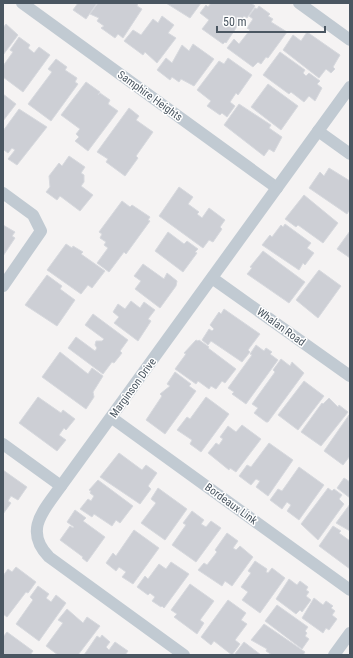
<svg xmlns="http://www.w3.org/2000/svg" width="353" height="658" font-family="'Roboto Condensed',sans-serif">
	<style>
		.building { fill: #cdcfd5; stroke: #d7d9de }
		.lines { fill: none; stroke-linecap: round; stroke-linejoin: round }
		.minor { stroke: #c1cad2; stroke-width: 12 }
		.labels { text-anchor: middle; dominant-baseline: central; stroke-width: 3; stroke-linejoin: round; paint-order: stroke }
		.street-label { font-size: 11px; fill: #4a5661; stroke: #fff }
	</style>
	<rect width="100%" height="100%" fill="#f5f3f3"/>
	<g class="building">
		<polygon points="78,3 97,3 86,19 73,10"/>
		<polygon points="98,3 138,3 137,6 142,9 123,38 118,34 115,38 101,28 104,26 97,21 99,18 90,14"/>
		<polygon points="166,3 201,3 190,18"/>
		<polygon points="211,3 251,3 255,6 247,18 244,16 226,43 225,42 223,44 202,29 209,20 200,13 206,5 208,7"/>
		<polygon points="259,6 270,14 268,16 273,19 271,22 287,32 268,58 266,57 261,64 258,62 253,67 227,48 234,39 239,44 250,30 247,28 253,19 249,16 255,8 257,9"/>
		<polygon points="162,16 174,25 168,33 176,38 157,63 145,52 143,55 124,41 133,30 141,35 153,19 158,23"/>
		<polygon points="6,24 18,35 3,55 3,28"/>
		<polygon points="307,32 340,55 333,67 335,69 331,73 326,69 319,78 283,50 293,35 301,41"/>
		<polygon points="19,37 30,45 28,48 34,53 39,47 50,55 23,92 3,77 3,66 13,52 10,50"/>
		<polygon points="193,44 214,59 194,86 181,79 179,82 172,77 170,80 157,70 166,58 172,63 182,45 189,51"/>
		<polygon points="280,52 305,70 303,73 306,76 309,73 320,81 317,84 322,88 315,101 309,96 304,102 291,92 289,94 263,75"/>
		<polygon points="228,58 252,75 238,95 236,93 230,102 235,106 227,117 222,113 220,115 207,106 211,101 197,90 219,61 224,64"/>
		<polygon points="56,59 67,67 65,70 77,78 75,82 78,84 51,121 28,104 52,72 48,69"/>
		<polygon points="86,82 100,92 98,95 100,93 110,100 108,104 118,111 88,151 75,141 79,137 76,134 80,129 61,115"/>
		<polygon points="268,84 298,106 281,130 251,107"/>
		<polygon points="3,94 16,104 3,121"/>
		<polygon points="239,104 271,125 269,128 282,137 274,152 269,149 264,156 224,125"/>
		<polygon points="129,108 139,116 136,120 153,132 136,156 138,158 125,176 106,162 108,159 97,152"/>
		<polygon points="19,109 47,127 17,165 8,159 15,150 12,148 8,153 4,150 3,151 3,131"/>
		<polygon points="69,156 85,167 81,173 84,175 84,182 81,186 93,195 80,211 60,196 57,200 46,192 50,187 49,176 59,163 62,166"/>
		<polygon points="329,168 350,181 350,209 347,214 309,188 320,172 324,176"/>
		<polygon points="179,187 193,197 188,204 199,212 197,214 202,218 209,208 225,220 220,227 222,229 213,242 209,240 203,248 159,216"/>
		<polygon points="304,195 338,223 323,243 298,225 296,227 285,219"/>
		<polygon points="122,201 130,207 132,205 150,217 148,220 150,221 126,254 124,252 109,272 97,263 108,248 104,245 106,242 100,238 102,234 99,232"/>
		<polygon points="285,224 311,243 307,248 314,253 305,265 303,263 299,270 262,245 270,235 272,237 281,225 283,227"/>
		<polygon points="3,225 15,232 12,236 15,238 3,256"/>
		<polygon points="350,231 350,258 337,249"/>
		<polygon points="168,232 184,244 187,241 198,249 195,252 197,253 183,272 155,251"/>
		<polygon points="66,244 72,248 73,246 83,252 81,254 105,271 92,288 88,285 81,294 47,270"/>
		<polygon points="263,251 305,282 289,303 247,274 252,268 250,267"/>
		<polygon points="143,264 164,279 167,273 177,281 176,286 160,308 135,289 141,281 134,276"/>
		<polygon points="319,270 341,286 318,318 296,300"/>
		<polygon points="47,275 62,286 60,289 75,300 57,326 25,305"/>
		<polygon points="131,301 140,308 144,302 155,310 148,319 151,321 138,341 114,323 119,317 113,312 118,304 125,309"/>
		<polygon points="224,309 260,334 248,350 250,352 242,362 211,341 208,345 202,340 209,329 212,331 214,329 210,325 219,312 221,314"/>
		<polygon points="93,314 128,340 120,351 122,353 114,363 112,362 103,374 68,348 76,337 95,351 97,348 95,345 96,341 102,341 104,339 85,325"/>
		<polygon points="196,340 198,341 199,340 209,347 208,348 236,369 225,383 222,381 216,389 211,386 209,389 198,381 196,384 175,369 186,354 184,353"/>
		<polygon points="256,345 264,351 266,348 272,352 270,354 278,360 246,404 232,394 234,392 228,388 252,355 250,354"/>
		<polygon points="60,352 88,374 92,368 103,376 93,392 94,397 86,409 42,377"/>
		<polygon points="281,359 290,366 292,362 304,373 268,422 266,422 254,413 258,408 252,404 275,372 273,370"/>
		<polygon points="175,372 191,384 189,386 196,391 165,434 146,420 162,396 160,394 170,386 167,384"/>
		<polygon points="304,381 324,396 298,430 278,415"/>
		<polygon points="38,397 61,413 63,410 75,419 66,430 64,428 59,435 66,440 57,451 19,423"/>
		<polygon points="206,397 229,414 201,452 190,444 192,440 177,430 187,417 190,419"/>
		<polygon points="329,398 338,407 339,405 348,412 321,446 301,432 322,403 323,404"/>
		<polygon points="349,415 350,456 343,465 324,451"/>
		<polygon points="242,425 261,439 236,472 230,468 229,470 208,453 216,443 219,445 223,439 220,437 228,426 236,432"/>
		<polygon points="269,443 293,460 268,496 256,487 260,481 256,479 251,485 239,476 247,465 251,467"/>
		<polygon points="119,453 142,470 146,465 157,473 148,486 151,489 140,504 100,477"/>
		<polygon points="299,467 324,485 299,520 287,511 291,505 287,502 282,509 270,500 278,489 282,491"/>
		<polygon points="3,470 27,487 18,500 11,496 8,501 11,503 3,514"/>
		<polygon points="344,478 350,482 350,498 337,488"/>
		<polygon points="98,480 133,506 120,523 116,520 112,526 94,514 92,517 80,509 88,499 91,501 94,496 90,493 91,491 89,490"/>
		<polygon points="158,488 187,509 165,540 141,523 156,503 151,499"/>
		<polygon points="328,488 332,491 334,489 342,495 339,499 344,504 318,540 301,524"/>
		<polygon points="350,504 350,531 336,523"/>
		<polygon points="75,510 86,518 83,521 105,537 87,562 82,558 83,557 60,540 70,526 73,528 74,527 67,522"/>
		<polygon points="192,511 204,520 201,524 206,527 211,521 221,528 196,562 172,545 186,525 183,523"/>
		<polygon points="333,526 341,531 339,533 350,541 350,569 319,546"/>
		<polygon points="134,530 159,548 133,584 122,577 126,572 119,567 116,571 106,563 113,553 116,556"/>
		<polygon points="227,533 238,541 233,548 236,550 240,546 253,557 232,586 225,581 222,586 198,570 204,563 207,565 217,552 215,550"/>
		<polygon points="255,561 267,569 266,572 268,573 272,568 285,578 260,613 242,600 248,592 241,587 251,573 248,571"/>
		<polygon points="171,562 189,574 164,608 162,606 161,607 152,601 155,597 150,593 148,595 137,587 145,576 148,579 159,564 166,569"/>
		<polygon points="16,567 36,582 28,593 26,592 7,617 3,614 3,576 8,569 12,572"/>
		<polygon points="289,579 297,585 300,581 308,587 306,590 309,592 306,596 311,600 302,612 300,610 296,614 276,599"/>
		<polygon points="190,584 214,601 200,620 204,623 197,634 174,617 177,614 171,610"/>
		<polygon points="38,586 49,594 46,598 51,602 56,595 66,603 39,641 16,624 33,600 30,597"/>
		<polygon points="314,598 323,605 326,601 333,606 331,608 335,611 332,615 337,619 329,630 326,628 323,633 302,618"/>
		<polygon points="228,600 246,613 241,620 247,624 235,640 240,644 232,655 214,641 211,645 201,637"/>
		<polygon points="277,605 308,627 305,631 307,633 305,636 309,639 302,649 265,621"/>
		<polygon points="67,609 83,623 87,617 100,626 78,655 58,655 46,646 63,623 58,620"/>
		<polygon points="264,624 305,652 303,655 272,655 266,651 267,649 251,640"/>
		<polygon points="7,632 33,651 30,655 3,655 3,637"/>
		<polygon points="102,635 110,642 106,647 109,650 115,642 128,651 125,655 84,655 97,636 100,638"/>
		<polygon points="244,642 248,645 261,655 234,655"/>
	</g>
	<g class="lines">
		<g class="minor">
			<polyline points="22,3 277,188"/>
			<polyline points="299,3 350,40"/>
			<polyline points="318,131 350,154"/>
			<polyline points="3,193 33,215 41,231 3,286"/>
			<polyline points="212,278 350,376"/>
			<polyline points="112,418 350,590"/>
			<polyline points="3,444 61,486"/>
			<path d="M184 655 49 557C23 530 44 510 61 486L350 87"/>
			<polyline points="334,655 350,633"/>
		</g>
	</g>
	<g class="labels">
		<g class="street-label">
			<text transform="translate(150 96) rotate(36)">Samphire Heights</text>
			<text transform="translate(281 327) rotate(36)">Whalan Road</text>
			<text transform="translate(133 388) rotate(-54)">Marginson Drive</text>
			<text transform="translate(231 504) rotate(36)">Bordeaux Link</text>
		</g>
	</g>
	<rect width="353" height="658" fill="none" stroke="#4a5661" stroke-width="8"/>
	<path d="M217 26v6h108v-6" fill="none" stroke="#4a5661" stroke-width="2"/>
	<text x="223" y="26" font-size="12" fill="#4a5661" stroke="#ffffff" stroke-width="3" paint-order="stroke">50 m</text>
</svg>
